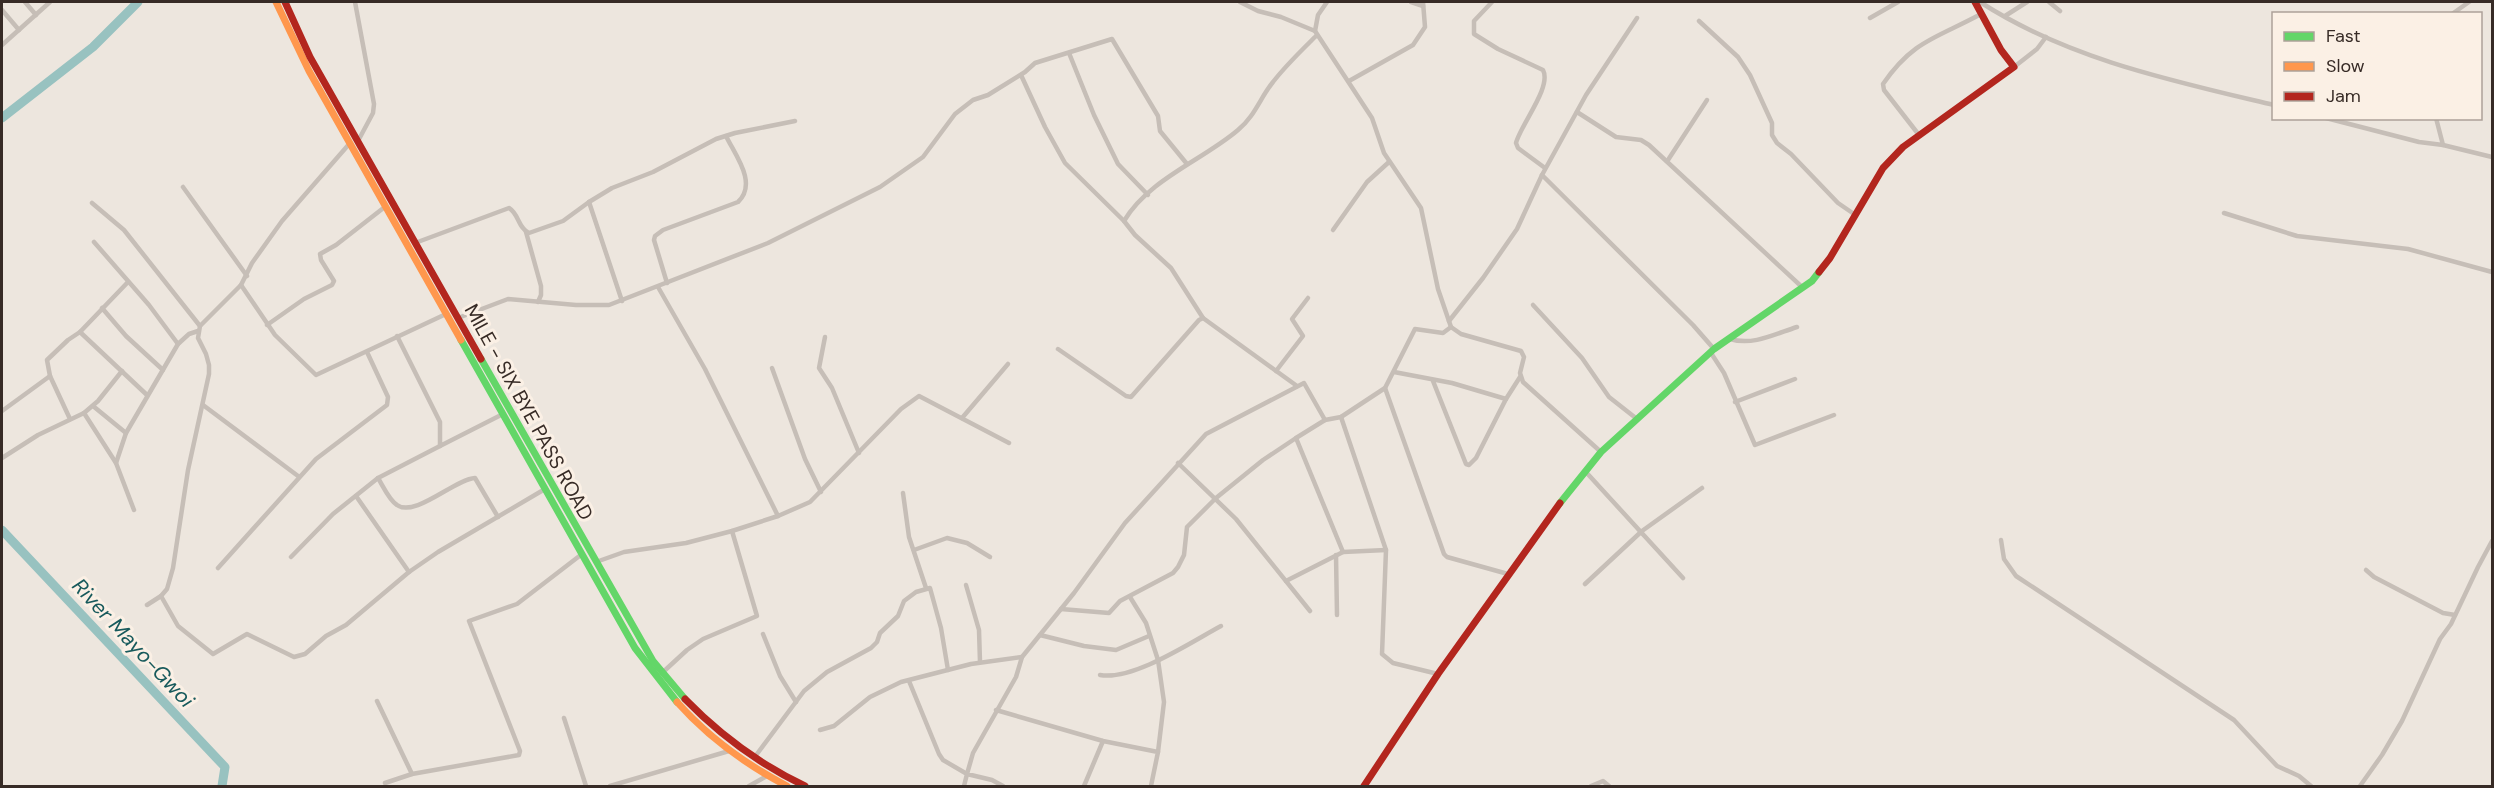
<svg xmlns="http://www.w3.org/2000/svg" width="2494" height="788" font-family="'DM Sans',sans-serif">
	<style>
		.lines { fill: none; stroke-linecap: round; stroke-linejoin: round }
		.river { stroke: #98c2c0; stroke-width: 9 }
		.street { stroke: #c6beb7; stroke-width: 4.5 }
		.fast { stroke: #63d668; stroke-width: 7 }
		.slow { stroke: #ff974d; stroke-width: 7 }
		.jam { stroke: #b3261e; stroke-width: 7 }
		.labels { text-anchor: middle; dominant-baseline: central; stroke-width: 6; stroke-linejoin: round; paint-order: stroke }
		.street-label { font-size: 20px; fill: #372b26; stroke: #fbf0e5 }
		.water-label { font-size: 21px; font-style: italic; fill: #185a5c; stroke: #fbf0e5 }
	</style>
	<rect width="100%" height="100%" fill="#ede6de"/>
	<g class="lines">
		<g class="river">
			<polyline points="2,118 93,47 138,2"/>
			<polyline points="2,530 225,767 222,786"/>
		</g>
		<g class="street">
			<polyline points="25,2 36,15"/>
			<polyline points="355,2 374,104 373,113 358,141"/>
			<polyline points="1240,2 1258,11 1281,17 1315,31"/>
			<polyline points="1327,2 1318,15 1315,31 1372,118 1384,153 1421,208 1438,289 1451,327 1461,334 1521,351 1524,357 1520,373 1523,382 1601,452"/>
			<polyline points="1411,2 1423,6"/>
			<path d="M1492 2 1474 21V34L1498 49 1543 70C1552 87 1521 124 1516 143L1518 148 1545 168"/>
			<path d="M1980 2C2068 59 2173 81 2274 105"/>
			<polyline points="2049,2 2060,11"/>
			<polyline points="2,10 19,30"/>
			<polyline points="2452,14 2469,2"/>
			<polyline points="2005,16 2027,2"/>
			<polyline points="1870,18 1898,2"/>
			<polyline points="1699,21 1738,57 1750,75 1772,123 1772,135 1777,143 1791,154 1838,203 1854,214"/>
			<polyline points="2,45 50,2"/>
			<polyline points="1069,53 1094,115 1118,164 1148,195"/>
			<polyline points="2014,67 2037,49 2046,37"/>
			<polyline points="1021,75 1045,127 1065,163 1124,221"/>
			<polyline points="1349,81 1413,45 1425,27 1423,2"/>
			<polyline points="1577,112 1616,137 1641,140 1649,145 1802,287"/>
			<polyline points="2326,118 2419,142 2443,145 2492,157"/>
			<polyline points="2436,118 2443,145"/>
			<path d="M1919 135 1884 90 1883 84C1913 40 1937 38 1981 14"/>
			<polyline points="1668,160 1707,100"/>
			<polyline points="1542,175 1693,325 1714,349"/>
			<polyline points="183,187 247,276"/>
			<polyline points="589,202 622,301"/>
			<polyline points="92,203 124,230 200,326"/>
			<polyline points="2224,213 2297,236 2408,249 2492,272"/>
			<polyline points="1333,230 1367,182 1389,162"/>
			<polyline points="526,232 541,286 541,295 538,302"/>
			<polyline points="94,242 149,305 178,344"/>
			<path d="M415 243 509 208C519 214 518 228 529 233L563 221 589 202 612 188 653 172 716 139 735 133 795 121"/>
			<path d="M667 283 654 240 655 236 663 230 738 202C758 183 735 155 726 136"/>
			<polyline points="241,285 275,335 316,375 446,314"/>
			<polyline points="658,287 705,369 778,516"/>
			<polyline points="1533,305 1582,358 1609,397 1637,419"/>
			<polyline points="102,308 126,336 163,370"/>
			<polyline points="458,318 508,299 576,305 609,305 768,243 880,187 923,157 955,114 973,100 988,95 1025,72 1035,63 1112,39 1158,116 1160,131 1187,164"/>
			<path d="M1203 318 1171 268 1135 235 1124 221C1149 179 1203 160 1238 130 1255 116 1260 98 1273 82 1286 65 1302 50 1317 35"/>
			<polyline points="1449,321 1483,278 1517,229 1542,175 1586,95 1637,18"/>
			<polyline points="267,325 304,299 332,285 334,281 321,260 320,254 336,245 386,206"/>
			<polyline points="80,332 147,395"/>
			<polyline points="397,336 440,422 440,446 503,414"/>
			<polyline points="825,337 819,368 832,388 859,453"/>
			<path d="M1730 339C1753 346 1775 334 1797 327"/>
			<polyline points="1058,349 1126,396 1131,397 1199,320 1203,318 1297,386"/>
			<polyline points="1711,353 1724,373 1755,445 1834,415"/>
			<polyline points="772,368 805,459 821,492"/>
			<polyline points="1276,371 1303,336 1292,319 1308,298"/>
			<polyline points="1394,372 1452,383 1506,399"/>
			<polyline points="1433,381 1466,464 1469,465 1476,458 1506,399 1520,377"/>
			<polyline points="1385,388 1444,554 1447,557 1508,574"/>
			<polyline points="1735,402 1795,379"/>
			<polyline points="203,405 298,476"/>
			<polyline points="93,406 126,433"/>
			<polyline points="2,411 50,376"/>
			<polyline points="84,413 116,463 134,510"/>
			<polyline points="1341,417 1386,550 1382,654 1393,663 1438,674"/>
			<polyline points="962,418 1008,364"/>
			<polyline points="70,419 50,376 47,360 68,340 80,332 128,282"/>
			<polyline points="1296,438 1343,552"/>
			<polyline points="2,458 38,435 84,413 98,401 122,371"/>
			<polyline points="116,463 126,433 178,344 189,334 198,331"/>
			<polyline points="1178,463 1236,519 1310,611"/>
			<polyline points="1585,471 1683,578"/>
			<path d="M378 478C383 486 389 500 397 505 415 518 455 479 475 478L498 517"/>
			<polyline points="903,493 909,537 926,588"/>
			<polyline points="356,496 409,572"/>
			<polyline points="2001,540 2004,559 2016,576 2234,720 2277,766 2299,776 2311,786"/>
			<polyline points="914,550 947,538 967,543 990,557"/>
			<polyline points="1336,555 1337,615"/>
			<polyline points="291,557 333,514 378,478 440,446"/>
			<polyline points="596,562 624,552 686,543 732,531 778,516 810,502 901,409 919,396 1009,443"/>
			<polyline points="218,568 316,459 387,405 388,397 367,352"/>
			<polyline points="2366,570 2374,577 2443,613 2455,615"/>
			<polyline points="1286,581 1343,552 1386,550"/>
			<polyline points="1585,584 1642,531 1702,488"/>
			<polyline points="966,585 979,630 980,662"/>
			<polyline points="161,596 178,626 213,654 247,634 294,657 305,654 326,636 346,625 409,572 438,552 545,489"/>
			<polyline points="1130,597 1146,623 1158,660 1164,702 1158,752"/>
			<polyline points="147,605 161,596 167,589 173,568 188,470 209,374 209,365 206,354 198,338 200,326 241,285 252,263 282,221 350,143"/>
			<polyline points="1061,609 1109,613 1120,601 1173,573 1178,567 1184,555 1187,527 1216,498 1263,460 1296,438 1325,420 1341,417 1385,388 1415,329 1443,333 1451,327"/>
			<polyline points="763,634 780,676 796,702"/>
			<polyline points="1040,635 1084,646 1116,650 1149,636"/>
			<polyline points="662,673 687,650 703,639 757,616 732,531"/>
			<path d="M1100 675C1133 681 1191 642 1221 626"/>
			<polyline points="909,681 939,754 943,760 967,774 964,786"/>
			<polyline points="377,701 412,774"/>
			<polyline points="996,710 1103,741 1158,752 1151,786"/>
			<polyline points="564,718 586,786"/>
			<polyline points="820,730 834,726 870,697 901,682 971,664 1022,657"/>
			<polyline points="754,758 804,691 827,672 871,648 877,642 880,633 898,616 904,601 916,592 930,588 941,628 948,670"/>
			<polyline points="385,783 412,774 519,755 520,751 469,621 517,604 582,554"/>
			<polyline points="610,786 729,751"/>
			<polyline points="749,786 767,776"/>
			<polyline points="1003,786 992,780 967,774 973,753 1016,677 1022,657 1074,593 1125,523 1206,434 1304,383 1325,420"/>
			<polyline points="1084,786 1103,741"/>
			<polyline points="1591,786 1603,781 1609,786"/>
			<polyline points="2360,786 2382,755 2402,721 2440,639 2451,624 2478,567 2492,541"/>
		</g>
		<g class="fast">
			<polyline points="461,340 635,648 677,702"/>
			<polyline points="481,359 653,661 685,699"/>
			<polyline points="1560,503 1601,452 1714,349 1812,281 1819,272"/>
		</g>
		<g class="slow">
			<polyline points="276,2 309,71 461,340"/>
			<path d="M677 702C708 737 745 764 787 786"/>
		</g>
		<g class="jam">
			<polyline points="285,2 310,57 481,359"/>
			<polyline points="1819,272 1830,258 1883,168 1903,147 2014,67 2001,50 1975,2"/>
			<path d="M685 699C720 735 759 764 805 786"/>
			<polyline points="1364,786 1438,674 1560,503"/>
		</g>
	</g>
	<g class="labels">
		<g class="street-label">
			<text transform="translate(529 412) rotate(61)">MILE - SIX BYE PASS ROAD</text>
		</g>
		<g class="water-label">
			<text transform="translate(133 643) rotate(47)">River Mayo-Gwoi</text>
		</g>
	</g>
	<rect width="2494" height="788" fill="none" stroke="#372b26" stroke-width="6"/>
	<rect x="2272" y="12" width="210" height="108" fill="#fbf0e5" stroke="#ada199" stroke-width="1.5"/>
	<rect x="2284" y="32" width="30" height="9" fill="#63d668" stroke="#ada199" stroke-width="1.5"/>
	<text x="2326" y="42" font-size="18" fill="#372b26">Fast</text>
	<rect x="2284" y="62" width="30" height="9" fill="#ff974d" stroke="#ada199" stroke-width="1.5"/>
	<text x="2326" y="72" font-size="18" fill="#372b26">Slow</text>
	<rect x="2284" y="92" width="30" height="9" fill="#b3261e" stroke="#ada199" stroke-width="1.5"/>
	<text x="2326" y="102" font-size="18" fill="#372b26">Jam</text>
</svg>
